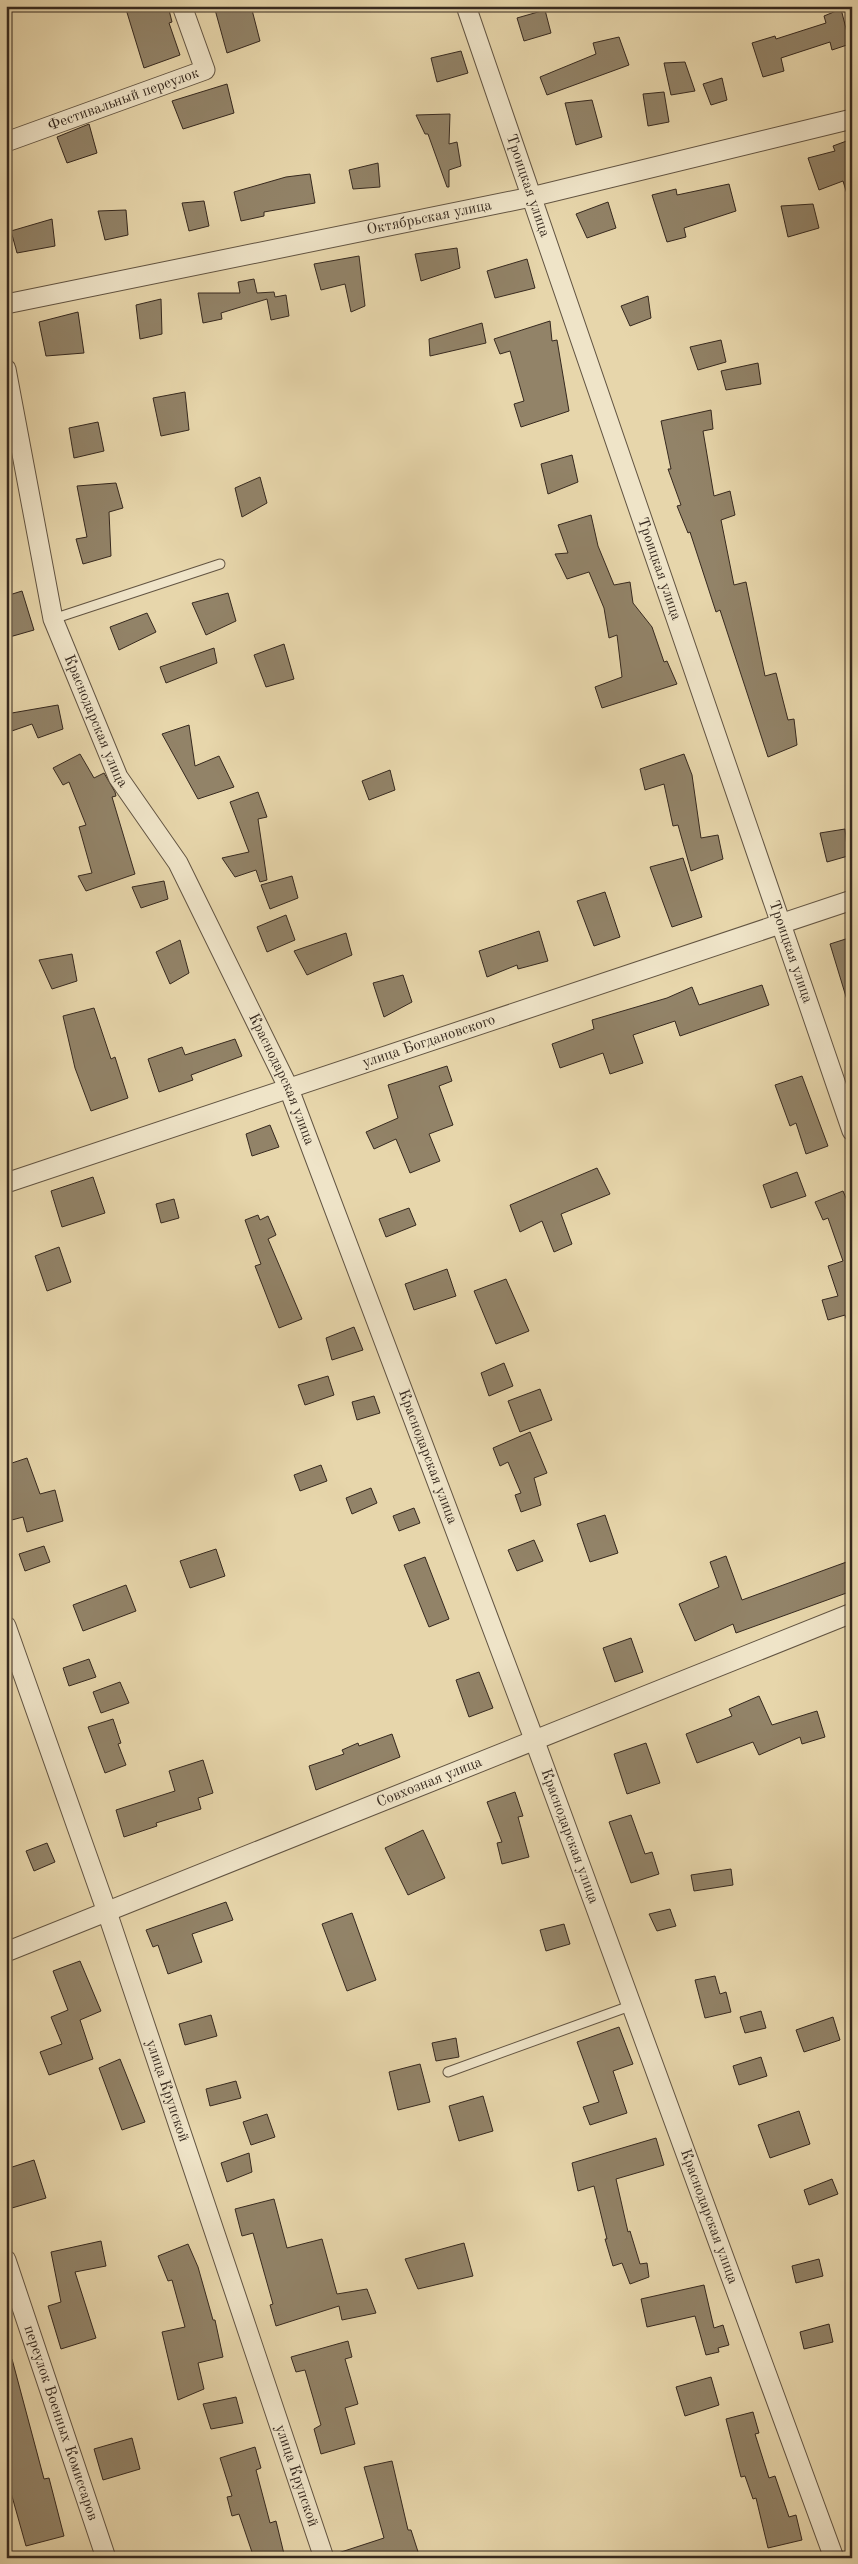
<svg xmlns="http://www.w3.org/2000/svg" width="858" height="2564" font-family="'Old Standard TT',serif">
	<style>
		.building { fill: #928368; stroke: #36291f }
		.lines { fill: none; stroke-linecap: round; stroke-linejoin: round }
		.lane-casing { stroke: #625442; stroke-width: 11 }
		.street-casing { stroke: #625442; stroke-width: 21 }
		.lane { stroke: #efe4c8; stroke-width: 9 }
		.street { stroke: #efe4c8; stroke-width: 19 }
		.labels { text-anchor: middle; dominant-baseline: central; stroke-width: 4; stroke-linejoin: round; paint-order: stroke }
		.street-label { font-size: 15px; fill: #36291f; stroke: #efe4c8 }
	</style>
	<rect width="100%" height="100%" fill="#e7d6ab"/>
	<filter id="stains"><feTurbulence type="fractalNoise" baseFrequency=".004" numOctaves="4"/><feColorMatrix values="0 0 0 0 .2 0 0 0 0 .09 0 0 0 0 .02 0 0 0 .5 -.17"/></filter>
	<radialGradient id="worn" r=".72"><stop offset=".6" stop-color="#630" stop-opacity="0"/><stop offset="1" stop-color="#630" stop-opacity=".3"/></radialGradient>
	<g class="building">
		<polygon points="125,6 168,6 172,22 169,23 180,55 144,68"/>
		<polygon points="214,6 251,6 260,41 227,53"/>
		<polygon points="841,9 850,44 832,50 830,42 781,58 784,71 763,77 752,43 775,36 776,39 826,23 824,16"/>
		<polygon points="545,10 551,33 524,41 517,18"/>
		<polygon points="619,37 629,65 547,95 540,77 596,54 593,43"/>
		<polygon points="461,51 468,73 437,82 431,58"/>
		<polygon points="685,62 695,91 671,95 664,63"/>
		<polygon points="722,78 727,100 711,105 703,84"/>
		<polygon points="227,84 234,113 183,129 172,101"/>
		<polygon points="664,92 669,122 648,126 643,94"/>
		<polygon points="592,100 602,137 576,145 565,103"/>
		<polygon points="450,114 449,144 457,142 461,166 449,170 449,187 447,187 428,134 425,134 416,115"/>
		<polygon points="89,124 97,153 67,163 57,137"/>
		<polygon points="852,139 852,194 847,194 843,181 819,190 808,158 835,151 833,146"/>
		<polygon points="378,163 380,187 353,189 349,170"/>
		<polygon points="310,174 315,203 264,212 264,216 241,221 234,192 286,177"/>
		<polygon points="729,184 736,211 684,228 686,237 667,242 652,195 676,189 677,195"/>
		<polygon points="204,201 209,226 189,231 182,203"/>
		<polygon points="608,202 616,228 587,238 576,214"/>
		<polygon points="813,204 819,228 788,237 781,206"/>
		<polygon points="126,210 128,235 105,240 98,211"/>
		<polygon points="52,219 55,246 17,253 11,231"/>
		<polygon points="457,248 460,268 421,281 415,254"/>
		<polygon points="359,256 365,306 351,312 345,284 321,290 314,264"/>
		<polygon points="527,259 535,288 495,298 487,271"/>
		<polygon points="254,279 257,293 274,292 275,297 286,295 289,316 271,320 267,299 221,313 222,319 203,323 198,293 240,293 238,282"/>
		<polygon points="648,296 651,318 630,326 621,306"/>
		<polygon points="161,299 162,334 140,339 136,305"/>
		<polygon points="78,312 84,353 46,356 39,322"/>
		<polygon points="550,321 552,341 557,340 569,411 521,427 514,404 524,401 510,351 500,354 494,339"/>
		<polygon points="482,323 486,343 430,356 429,339"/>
		<polygon points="721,340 726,362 698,370 690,347"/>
		<polygon points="758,363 761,384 726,390 721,371"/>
		<polygon points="185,392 189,430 161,436 153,398"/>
		<polygon points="711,410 713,429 703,431 714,496 730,491 735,515 721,520 734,585 746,582 765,676 776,673 788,720 794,719 797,745 768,757 720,610 716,612 690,532 688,533 677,506 681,505 668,469 671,469 661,421"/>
		<polygon points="98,422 104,451 74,458 69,428"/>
		<polygon points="572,455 578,482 548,494 541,464"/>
		<polygon points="260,477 267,503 242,517 235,488"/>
		<polygon points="116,483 123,508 109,512 111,556 83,564 76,539 87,537 77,486"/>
		<polygon points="591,515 598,546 614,585 630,582 633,603 652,627 664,662 667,661 677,684 602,708 595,687 622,677 617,635 609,638 604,608 589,572 567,579 555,554 568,553 558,525"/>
		<polygon points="22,591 34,630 6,638 6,596"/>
		<polygon points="228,593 236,621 206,635 192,603"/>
		<polygon points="147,613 156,632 119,650 110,627"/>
		<polygon points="284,644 294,679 266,687 254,655"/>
		<polygon points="214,648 217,663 166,683 160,667"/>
		<polygon points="58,705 63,729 38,738 32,724 6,733 6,714"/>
		<polygon points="189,725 195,766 219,756 234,787 198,799 162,734"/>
		<polygon points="80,754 94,778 104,773 115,792 116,796 112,797 135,874 86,891 78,876 92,873 79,827 86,825 69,782 63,785 53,768"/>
		<polygon points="684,754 692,775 701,838 718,835 723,859 691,871 678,825 673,826 664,784 645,790 640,769"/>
		<polygon points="390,770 395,790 369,800 362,781"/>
		<polygon points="258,792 267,817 258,819 267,880 260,882 256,870 235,877 222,858 249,852 230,802"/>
		<polygon points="845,829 848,856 827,862 820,833"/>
		<polygon points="683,858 702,917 672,927 650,867"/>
		<polygon points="292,876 298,898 270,909 261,885"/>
		<polygon points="164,881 168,899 141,908 132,887"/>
		<polygon points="605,892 620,937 594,946 577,901"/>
		<polygon points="286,915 295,940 267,952 257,927"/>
		<polygon points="539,931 548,961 518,969 517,965 487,977 479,951"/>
		<polygon points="346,933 352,955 307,975 294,951"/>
		<polygon points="852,937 852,1000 847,1000 830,944"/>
		<polygon points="180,940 189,973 170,984 156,952"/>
		<polygon points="72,954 77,981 52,989 39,960"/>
		<polygon points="403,975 412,1002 384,1017 373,983"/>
		<polygon points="762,985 769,1005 680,1036 675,1021 633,1035 643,1063 610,1074 603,1053 560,1068 552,1044 594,1029 592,1020 667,998 692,987 699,1005"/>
		<polygon points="94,1008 111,1059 115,1057 128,1098 91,1111 75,1068 63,1016"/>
		<polygon points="235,1039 242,1056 191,1075 193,1080 159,1092 148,1059 182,1047 185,1055"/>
		<polygon points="447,1066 452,1081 439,1086 453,1125 429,1134 440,1161 410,1173 396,1139 374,1149 366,1132 398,1118 388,1085"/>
		<polygon points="802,1076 828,1146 806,1154 796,1123 790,1126 775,1085"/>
		<polygon points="270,1125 279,1147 252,1156 246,1134"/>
		<polygon points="597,1168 610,1194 561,1214 572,1244 554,1252 542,1221 520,1232 510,1205"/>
		<polygon points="797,1172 806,1196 771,1208 763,1185"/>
		<polygon points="93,1177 105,1213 62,1227 51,1191"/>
		<polygon points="843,1191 852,1212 852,1326 849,1327 845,1315 828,1320 822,1300 838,1296 828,1266 843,1261 828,1218 823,1220 815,1202"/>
		<polygon points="174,1199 179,1218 161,1223 156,1204"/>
		<polygon points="409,1208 416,1225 386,1237 379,1219"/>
		<polygon points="258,1215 260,1220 268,1216 276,1235 268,1239 302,1319 279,1328 255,1266 261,1264 245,1220"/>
		<polygon points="59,1247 71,1282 47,1291 35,1256"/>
		<polygon points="447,1269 456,1296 414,1310 405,1284"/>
		<polygon points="506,1279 529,1331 496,1344 474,1291"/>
		<polygon points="354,1327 363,1350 332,1360 326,1338"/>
		<polygon points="504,1363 513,1386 489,1396 481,1373"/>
		<polygon points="328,1376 334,1395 305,1405 298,1385"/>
		<polygon points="540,1389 552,1420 520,1432 508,1401"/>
		<polygon points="374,1396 380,1413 357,1420 352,1402"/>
		<polygon points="530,1432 547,1473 534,1478 541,1505 521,1512 515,1495 521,1493 508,1462 500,1466 493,1448"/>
		<polygon points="27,1458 40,1494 55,1490 63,1521 27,1532 23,1517 12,1520 6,1501 6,1465"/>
		<polygon points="321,1465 327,1481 300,1491 294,1475"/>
		<polygon points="371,1488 377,1503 352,1514 346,1498"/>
		<polygon points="414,1508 420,1523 399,1531 393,1516"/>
		<polygon points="605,1515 618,1553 590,1562 577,1524"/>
		<polygon points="534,1540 543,1561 517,1571 508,1550"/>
		<polygon points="44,1546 50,1562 25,1571 19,1554"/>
		<polygon points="216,1549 225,1576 190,1588 180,1561"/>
		<polygon points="726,1556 742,1600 852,1560 852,1591 736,1633 733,1624 695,1641 679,1604 719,1587 710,1562"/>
		<polygon points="425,1557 449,1619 429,1627 404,1565"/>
		<polygon points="126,1585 136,1611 83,1631 73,1605"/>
		<polygon points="631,1638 643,1672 615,1682 603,1648"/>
		<polygon points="89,1659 96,1677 69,1686 63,1668"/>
		<polygon points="479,1672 493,1708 469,1717 456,1680"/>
		<polygon points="120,1682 129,1703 101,1713 93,1692"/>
		<polygon points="759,1696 772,1725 817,1711 825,1737 802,1744 800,1737 759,1755 753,1742 697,1763 686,1734 732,1716 729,1709"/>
		<polygon points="113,1719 121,1743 118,1744 126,1765 105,1773 88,1727"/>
		<polygon points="392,1734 400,1757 316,1790 309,1766 344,1754 342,1750 358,1743 359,1746"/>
		<polygon points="646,1743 660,1783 627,1794 614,1754"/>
		<polygon points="203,1760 213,1793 198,1798 201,1809 156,1823 157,1826 124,1837 116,1810 175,1791 169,1771"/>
		<polygon points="515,1792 523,1816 518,1817 529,1857 502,1864 497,1843 502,1842 487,1802"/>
		<polygon points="631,1815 645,1854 652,1852 659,1874 631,1883 609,1822"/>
		<polygon points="423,1830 445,1878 408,1895 385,1848"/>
		<polygon points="47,1843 55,1862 34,1871 26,1851"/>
		<polygon points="731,1869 733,1885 694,1891 691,1875"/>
		<polygon points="226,1902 233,1920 192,1934 202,1962 168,1974 158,1945 153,1947 146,1930"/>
		<polygon points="670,1909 676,1926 657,1931 649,1914"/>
		<polygon points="352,1913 376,1980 347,1991 322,1924"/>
		<polygon points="564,1924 570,1944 546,1951 540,1930"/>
		<polygon points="80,1961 101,2011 80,2020 93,2059 49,2075 40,2052 62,2044 51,2017 68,2010 53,1971"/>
		<polygon points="715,1976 720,1994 726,1992 731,2012 705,2018 695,1980"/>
		<polygon points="761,2011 766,2028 745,2033 740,2017"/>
		<polygon points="211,2015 217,2036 185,2045 179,2024"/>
		<polygon points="833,2017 840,2040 804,2052 796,2030"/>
		<polygon points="619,2027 633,2064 613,2071 627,2113 590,2125 583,2107 599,2102 577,2042"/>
		<polygon points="456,2038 459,2057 436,2061 432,2043"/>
		<polygon points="761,2057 767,2076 739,2085 733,2066"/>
		<polygon points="120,2059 145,2122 122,2130 99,2068"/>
		<polygon points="420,2064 430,2102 398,2110 389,2072"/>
		<polygon points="236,2081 241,2098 210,2106 206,2089"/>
		<polygon points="483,2096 493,2131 459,2141 449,2106"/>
		<polygon points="799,2111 810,2144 770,2158 758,2125"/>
		<polygon points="267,2114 275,2137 251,2145 243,2122"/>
		<polygon points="656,2138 664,2165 616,2179 628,2232 630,2231 640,2264 647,2263 649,2277 630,2284 622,2263 613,2266 605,2239 607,2239 594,2186 578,2191 572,2163"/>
		<polygon points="249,2153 252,2172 227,2182 221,2163"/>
		<polygon points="34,2160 46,2198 12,2208 6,2190 6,2169"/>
		<polygon points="832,2179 838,2194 809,2205 804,2190"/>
		<polygon points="274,2199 287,2248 322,2239 337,2294 367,2289 376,2313 342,2320 339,2306 276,2326 270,2305 273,2304 253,2233 242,2236 235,2209"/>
		<polygon points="101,2241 106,2266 75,2272 96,2338 61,2349 48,2306 61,2302 51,2252"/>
		<polygon points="464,2243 473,2276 418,2289 405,2259"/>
		<polygon points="188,2244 198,2267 213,2320 215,2320 223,2357 198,2363 204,2389 178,2400 162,2332 185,2327 172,2280 168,2281 158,2256"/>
		<polygon points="819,2259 823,2276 796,2283 792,2266"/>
		<polygon points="704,2285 714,2328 723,2325 729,2345 718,2348 719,2352 706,2355 695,2316 647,2327 641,2299"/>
		<polygon points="829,2324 833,2342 804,2349 800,2332"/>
		<polygon points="348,2341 352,2357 345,2359 358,2404 345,2408 355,2444 321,2454 314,2429 321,2425 305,2370 296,2372 291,2357"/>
		<polygon points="12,2359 44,2479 49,2478 64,2536 26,2546 6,2475 6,2360"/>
		<polygon points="711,2377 719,2405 685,2416 676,2387"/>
		<polygon points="236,2397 243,2423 211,2429 203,2404"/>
		<polygon points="753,2412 759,2433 755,2434 769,2478 775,2476 789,2517 796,2515 802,2540 768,2548 756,2498 753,2499 745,2476 741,2477 726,2419"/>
		<polygon points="132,2438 140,2469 103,2480 94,2449"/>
		<polygon points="255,2447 261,2468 256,2470 270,2523 276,2521 285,2558 254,2558 239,2514 232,2516 227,2497 232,2496 220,2458"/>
		<polygon points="392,2461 408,2530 411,2530 420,2558 335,2558 335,2554 384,2538 364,2467"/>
	</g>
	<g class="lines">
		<defs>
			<g id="lane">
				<polyline points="53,619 220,564"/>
				<polyline points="448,2072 630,2006"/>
			</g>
			<g id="street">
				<path id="s1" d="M466 6 852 1131"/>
				<path id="s2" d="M6 142 205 70 182 6"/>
				<path id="s3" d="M6 304 531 197 852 119"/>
				<path id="s4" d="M6 369 53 619 118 777 178 863 289 1089 534 1739 834 2558"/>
				<path id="s5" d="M6 1183 852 900"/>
				<path id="s6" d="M6 1626 107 1912 324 2558"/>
				<path id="s7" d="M6 1952 852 1613"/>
				<path id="s8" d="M6 2260 106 2558"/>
			</g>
		</defs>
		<use href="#lane" class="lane-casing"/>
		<use href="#street" class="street-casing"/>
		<use href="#lane" class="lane"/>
		<use href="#street" class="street"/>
	</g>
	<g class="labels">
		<g class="street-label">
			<text stroke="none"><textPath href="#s2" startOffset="125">Фестивальный переулок</textPath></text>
			<text stroke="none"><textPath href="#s1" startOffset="190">Троицкая улица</textPath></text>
			<text stroke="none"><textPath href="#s3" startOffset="432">Октябрьская улица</textPath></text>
			<text stroke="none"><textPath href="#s1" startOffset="595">Троицкая улица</textPath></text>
			<text stroke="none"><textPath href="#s4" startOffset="365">Краснодарская улица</textPath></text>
			<text stroke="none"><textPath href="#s1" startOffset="1000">Троицкая улица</textPath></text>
			<text stroke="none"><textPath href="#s5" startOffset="446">улица Богдановского</textPath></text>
			<text stroke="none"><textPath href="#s4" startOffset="770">Краснодарская улица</textPath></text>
			<text stroke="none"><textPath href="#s4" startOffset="1175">Краснодарская улица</textPath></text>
			<text stroke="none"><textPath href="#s7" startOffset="456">Совхозная улица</textPath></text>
			<text stroke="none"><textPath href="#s4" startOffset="1580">Краснодарская улица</textPath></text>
			<text stroke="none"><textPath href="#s6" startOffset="492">улица Крупской</textPath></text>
			<text stroke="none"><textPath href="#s4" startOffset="1985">Краснодарская улица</textPath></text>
			<text stroke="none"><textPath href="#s8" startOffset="172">переулок Военных Комиссаров</textPath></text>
			<text stroke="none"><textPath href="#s6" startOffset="898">улица Крупской</textPath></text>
		</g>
	</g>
	<rect width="858" height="2564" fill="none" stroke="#e7d6ab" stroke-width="25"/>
	<rect x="8" y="8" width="843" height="2549" fill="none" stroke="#36291f" stroke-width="2.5"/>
	<rect x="12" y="12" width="833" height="2539" fill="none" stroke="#36291f"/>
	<rect width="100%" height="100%" filter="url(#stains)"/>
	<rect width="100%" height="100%" fill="url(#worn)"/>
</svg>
